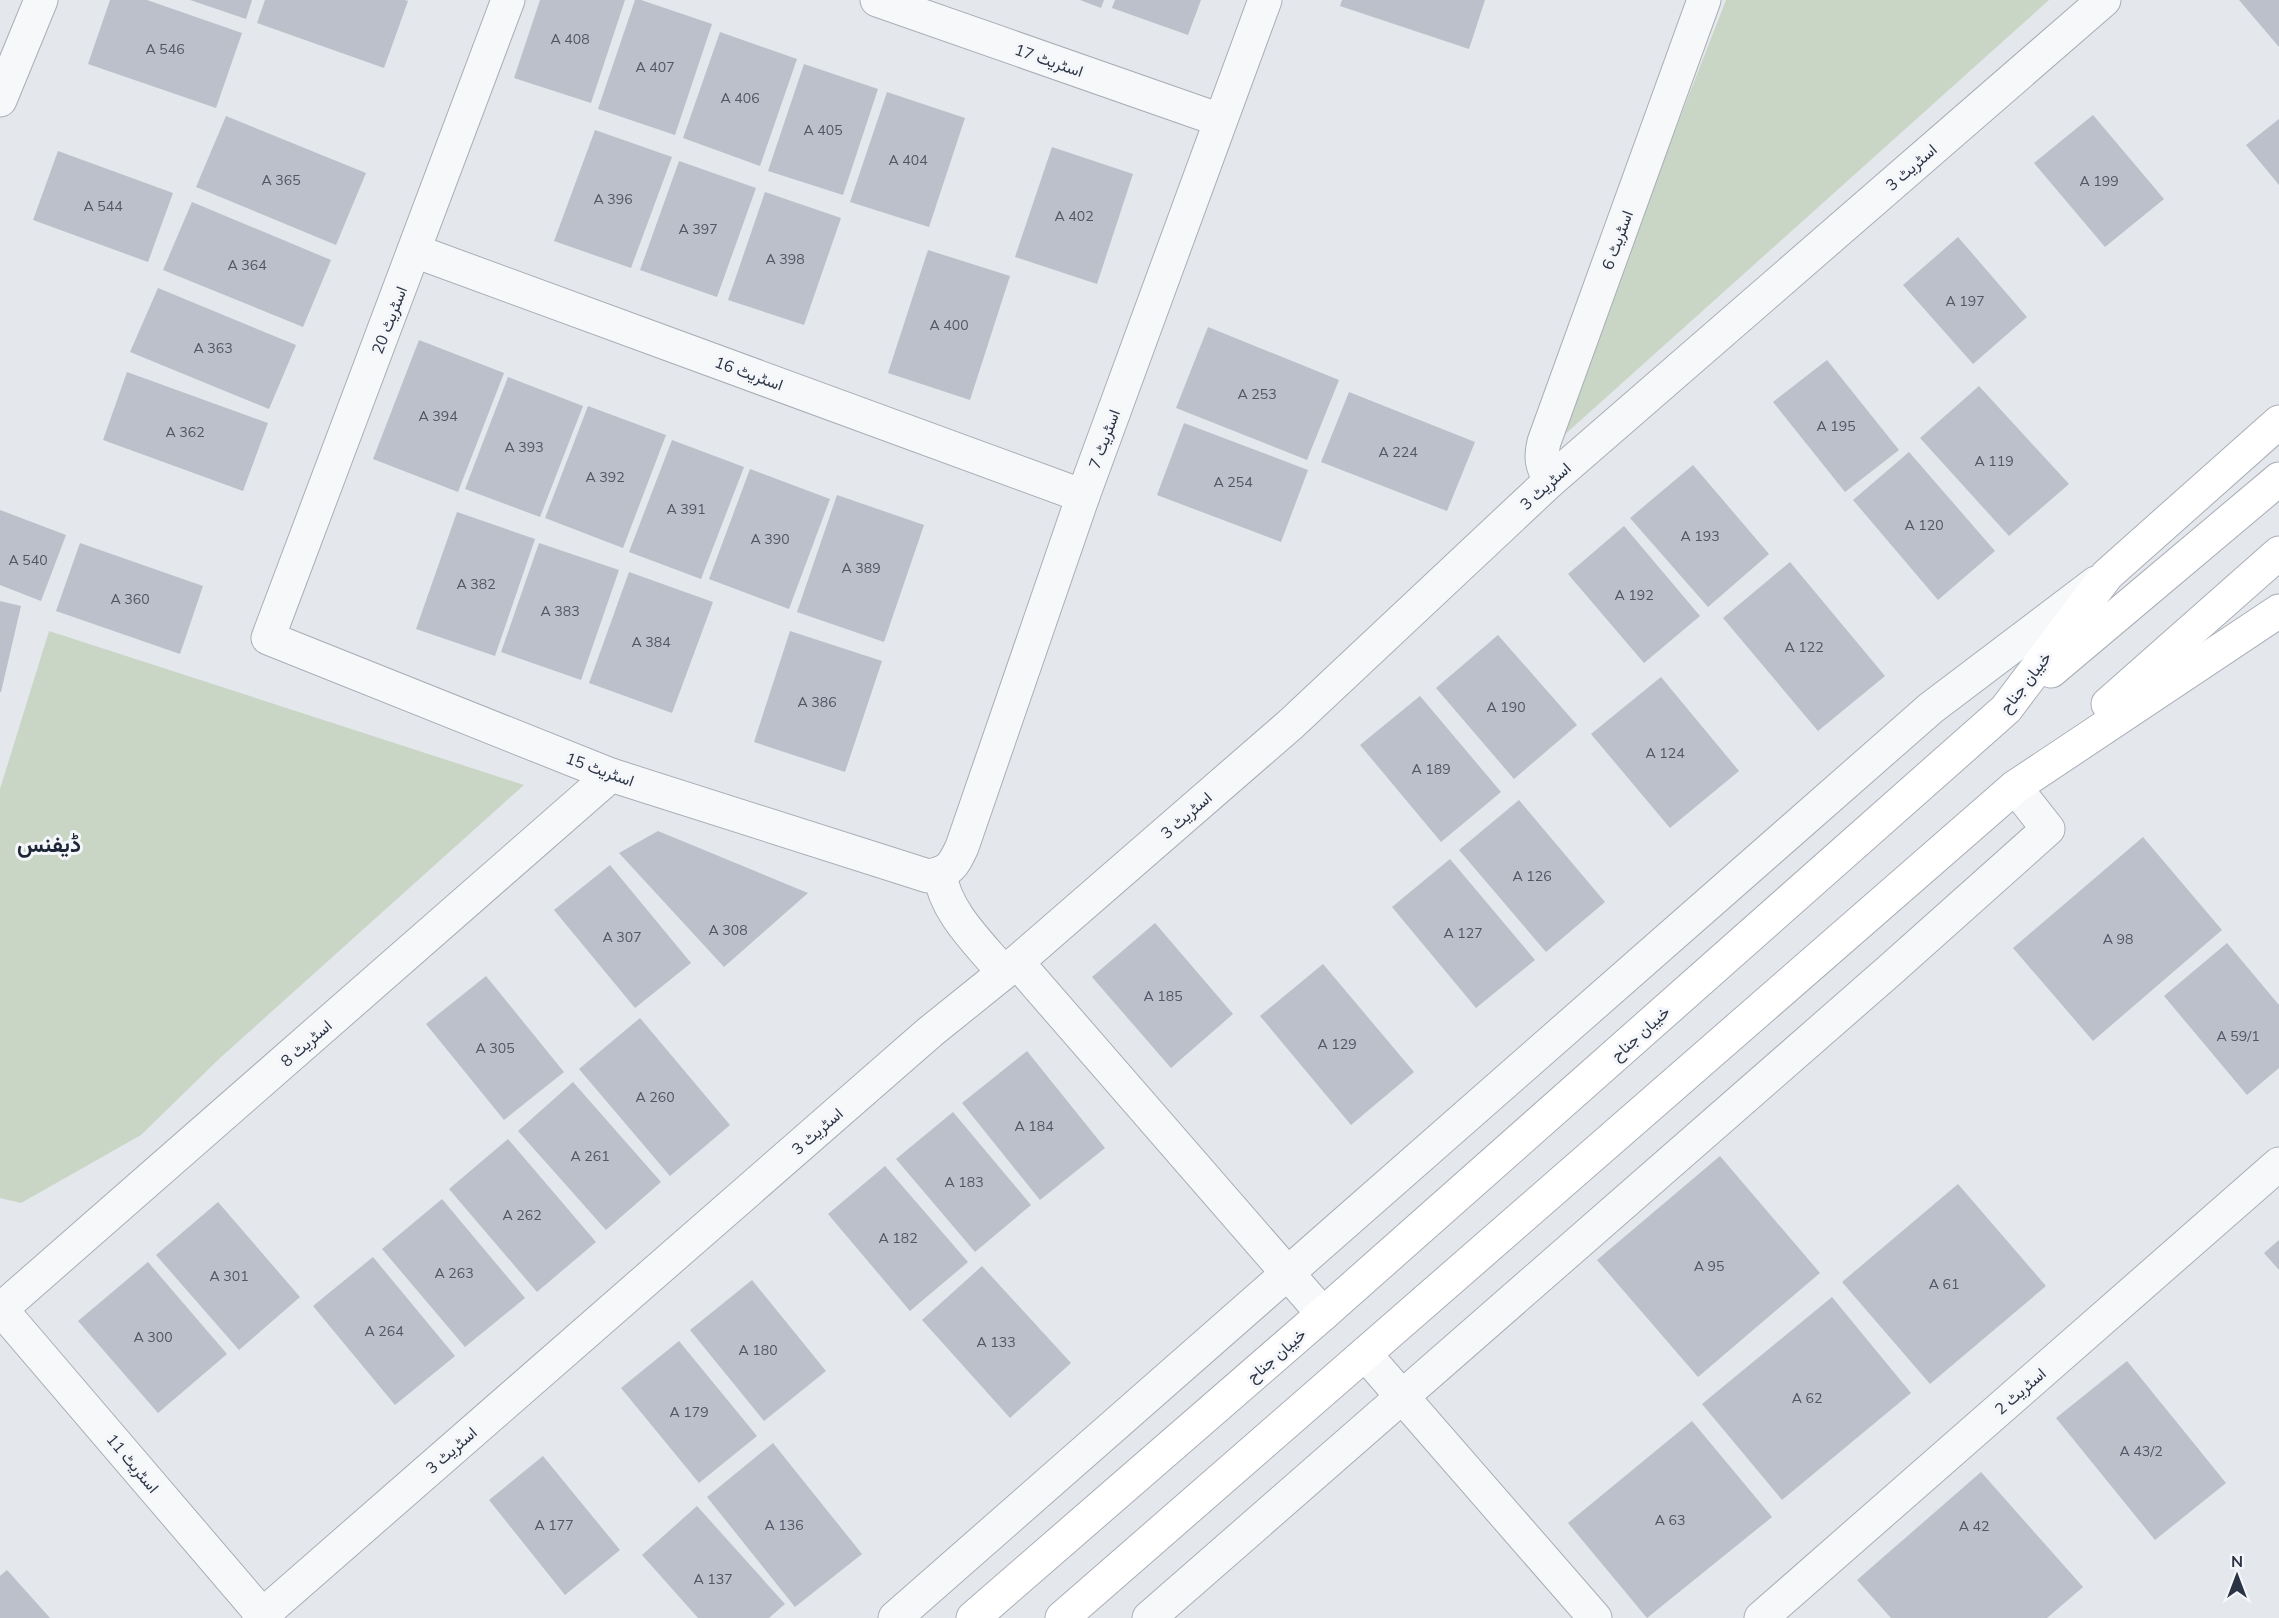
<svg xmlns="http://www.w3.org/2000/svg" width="2279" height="1618" font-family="Mulish,Vazirmatn,sans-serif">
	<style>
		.green { fill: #c9d6c5 }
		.building { fill: #bbc0ca }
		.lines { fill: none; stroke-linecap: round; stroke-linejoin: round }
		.minor-casing { stroke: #a9aeb7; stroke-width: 35 }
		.tertiary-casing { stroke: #a9aeb7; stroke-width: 35 }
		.secondary-casing { stroke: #a9aeb7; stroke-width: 35 }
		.minor { stroke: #f7f8fa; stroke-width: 33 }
		.tertiary { stroke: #f7f8fa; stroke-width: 33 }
		.secondary { stroke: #fff; stroke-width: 33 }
		.labels { text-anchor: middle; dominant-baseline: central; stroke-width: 6; stroke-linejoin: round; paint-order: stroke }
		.number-label { font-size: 14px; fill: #4f5766 }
		.street-label { font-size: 16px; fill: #2b3445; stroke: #f4f6f9 }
		.district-label { font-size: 22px; font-weight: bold; fill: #1d2536; stroke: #f4f6f9 }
	</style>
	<rect width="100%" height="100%" fill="#e4e7ec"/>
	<g class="green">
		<polygon points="1726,0 2049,0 1552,446"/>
		<polygon points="49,631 524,785 220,1058 141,1135 21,1203 0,1198 0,789"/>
	</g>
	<g class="building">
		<polygon points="110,0 147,0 242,33 216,108 88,64"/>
		<polygon points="190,0 252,0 246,19"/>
		<polygon points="265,0 405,0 408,1 384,68 257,23"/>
		<polygon points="540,0 625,0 591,103 514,78"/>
		<polygon points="635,0 641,0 712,24 675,135 598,109"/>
		<polygon points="1080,0 1104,0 1101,8"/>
		<polygon points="1115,0 1201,0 1188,35 1112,8"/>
		<polygon points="1342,0 1485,0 1469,49 1340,6"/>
		<polygon points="2239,0 2279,0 2279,47"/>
		<polygon points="720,32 797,59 760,166 683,138"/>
		<polygon points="804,64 878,89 843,195 768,171"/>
		<polygon points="887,92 965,118 929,227 850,202"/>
		<polygon points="2093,115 2164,199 2105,247 2034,163"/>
		<polygon points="226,116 366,173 336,245 196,187"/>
		<polygon points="2279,119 2279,185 2246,145"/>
		<polygon points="595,130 672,157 631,268 554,241"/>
		<polygon points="1052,147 1133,174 1097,284 1015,257"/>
		<polygon points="58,151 173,193 148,262 33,220"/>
		<polygon points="679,161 756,188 717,297 640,270"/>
		<polygon points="765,192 841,218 804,325 728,300"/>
		<polygon points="192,202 331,260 303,327 163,270"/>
		<polygon points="1958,237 2027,317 1973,364 1903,285"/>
		<polygon points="928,250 1010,276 970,400 888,373"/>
		<polygon points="158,288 296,345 269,409 130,352"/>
		<polygon points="1208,327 1339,380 1307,460 1176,408"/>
		<polygon points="419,340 504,373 458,492 373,459"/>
		<polygon points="1827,360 1899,450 1845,492 1773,402"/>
		<polygon points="127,372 268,423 243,491 103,440"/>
		<polygon points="508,377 583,406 540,517 465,489"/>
		<polygon points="1979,386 2069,484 2009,536 1920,438"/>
		<polygon points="1349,392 1475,442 1447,511 1321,462"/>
		<polygon points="588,406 666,435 623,548 545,518"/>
		<polygon points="1184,423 1308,470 1281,542 1157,495"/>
		<polygon points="672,440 744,467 701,579 629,552"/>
		<polygon points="1909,452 1995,551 1938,600 1853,500"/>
		<polygon points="1693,465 1769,554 1708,607 1630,518"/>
		<polygon points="750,469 830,499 789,609 709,579"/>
		<polygon points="837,495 924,525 884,642 797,612"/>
		<polygon points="0,510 66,535 41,601 0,585"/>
		<polygon points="457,512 535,539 495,656 416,629"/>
		<polygon points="1624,526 1700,616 1644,663 1568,574"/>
		<polygon points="80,543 203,586 180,654 56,611"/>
		<polygon points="539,543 619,570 581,680 501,652"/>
		<polygon points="1790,562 1885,676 1818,731 1723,618"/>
		<polygon points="629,572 713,602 672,713 589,683"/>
		<polygon points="0,601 21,606 1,692 0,692"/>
		<polygon points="790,631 882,661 845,772 754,742"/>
		<polygon points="1498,635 1577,725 1514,779 1436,688"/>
		<polygon points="1661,677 1739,771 1670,828 1591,734"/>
		<polygon points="1420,696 1501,792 1441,842 1360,745"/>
		<polygon points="1519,800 1605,902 1546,952 1459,850"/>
		<polygon points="658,831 808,893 724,967 619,853"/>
		<polygon points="2143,837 2222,930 2093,1041 2013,948"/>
		<polygon points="1450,859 1535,960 1476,1008 1392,907"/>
		<polygon points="610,865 691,963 635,1008 554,910"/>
		<polygon points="1155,923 1233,1014 1171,1068 1092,977"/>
		<polygon points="2227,943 2279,1005 2279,1068 2247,1095 2164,996"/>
		<polygon points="1323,964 1414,1072 1351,1125 1260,1016"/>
		<polygon points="486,976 564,1072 504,1120 426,1024"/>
		<polygon points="640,1018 730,1125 670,1176 579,1069"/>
		<polygon points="1027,1051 1105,1148 1040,1200 962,1103"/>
		<polygon points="573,1082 661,1182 606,1230 518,1131"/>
		<polygon points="953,1112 1031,1205 975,1252 896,1159"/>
		<polygon points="508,1139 596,1242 537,1292 449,1189"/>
		<polygon points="1720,1156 1820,1273 1698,1377 1597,1260"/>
		<polygon points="885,1166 968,1262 910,1311 828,1214"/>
		<polygon points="1958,1184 2046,1286 1930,1384 1842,1282"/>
		<polygon points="442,1199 525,1298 465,1347 382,1249"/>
		<polygon points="218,1202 300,1297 239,1350 156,1255"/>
		<polygon points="2279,1240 2279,1270 2264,1253"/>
		<polygon points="373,1257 455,1356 395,1405 313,1306"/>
		<polygon points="148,1262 227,1354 158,1413 78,1321"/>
		<polygon points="982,1266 1071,1363 1010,1418 922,1320"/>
		<polygon points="752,1280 826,1371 764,1421 690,1330"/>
		<polygon points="1832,1297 1911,1393 1782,1500 1702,1404"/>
		<polygon points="679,1341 757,1436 699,1483 621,1388"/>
		<polygon points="2127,1361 2226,1483 2155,1540 2056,1418"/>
		<polygon points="1692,1421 1772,1517 1647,1618 1568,1523"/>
		<polygon points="773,1443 862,1554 795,1607 707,1497"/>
		<polygon points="543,1456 620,1550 565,1595 489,1500"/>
		<polygon points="1981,1472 2083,1587 2047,1618 1891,1618 1857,1580"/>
		<polygon points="697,1506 785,1604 769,1618 698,1618 642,1555"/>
		<polygon points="7,1570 50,1618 0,1618 0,1576"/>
	</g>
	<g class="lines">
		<defs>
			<g id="minor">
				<path d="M508 0 268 638 611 775 928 876C950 872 953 866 962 847L1083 496 1265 0"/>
				<polyline points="877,0 1220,120"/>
				<polyline points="415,251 1083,496"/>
				<path d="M1550 481C1542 466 1540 458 1544 442L1704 0"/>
				<path d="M940 874C945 912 979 943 1003 972"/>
				<polyline points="1017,962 1323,1314"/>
				<polyline points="0,1310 611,775"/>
				<polyline points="1365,1354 1595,1618"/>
				<polyline points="259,1618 930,1032 1017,962 1291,724 1550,481 2104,0"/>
				<polyline points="895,1618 1931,708 2096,583"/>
				<polyline points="1149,1618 1889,971 2048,829 2015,787"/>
				<polyline points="1761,1618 2279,1164"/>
			</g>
			<g id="tertiary">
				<polyline points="0,100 41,0"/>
				<polyline points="0,1308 265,1618"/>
			</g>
			<g id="secondary">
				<polyline points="2051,671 2279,479"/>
				<polyline points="2108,704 2279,553"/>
				<polyline points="973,1618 1323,1314 2006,709 2107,575 2279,422"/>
				<polyline points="1062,1618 2015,787 2279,611"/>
			</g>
		</defs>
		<use href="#minor" class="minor-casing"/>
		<use href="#tertiary" class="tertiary-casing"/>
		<use href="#secondary" class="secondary-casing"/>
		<use href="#minor" class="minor"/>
		<use href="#tertiary" class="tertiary"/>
		<use href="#secondary" class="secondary"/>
	</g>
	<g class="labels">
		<g class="number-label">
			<text x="570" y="39">A 408</text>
			<text x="165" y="49">A 546</text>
			<text x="655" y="67">A 407</text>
			<text x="740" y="98">A 406</text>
			<text x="823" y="130">A 405</text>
			<text x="908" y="160">A 404</text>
			<text x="281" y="180">A 365</text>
			<text x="2099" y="181">A 199</text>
			<text x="613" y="199">A 396</text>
			<text x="103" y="206">A 544</text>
			<text x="1074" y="216">A 402</text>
			<text x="698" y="229">A 397</text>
			<text x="785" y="259">A 398</text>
			<text x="247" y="265">A 364</text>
			<text x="1965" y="301">A 197</text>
			<text x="949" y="325">A 400</text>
			<text x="213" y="348">A 363</text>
			<text x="1257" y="394">A 253</text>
			<text x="438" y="416">A 394</text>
			<text x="1836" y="426">A 195</text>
			<text x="185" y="432">A 362</text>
			<text x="524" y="447">A 393</text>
			<text x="1398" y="452">A 224</text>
			<text x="1994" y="461">A 119</text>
			<text x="605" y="477">A 392</text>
			<text x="1233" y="482">A 254</text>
			<text x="686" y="509">A 391</text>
			<text x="1924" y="525">A 120</text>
			<text x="1700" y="536">A 193</text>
			<text x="770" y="539">A 390</text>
			<text x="28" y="560">A 540</text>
			<text x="861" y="568">A 389</text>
			<text x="476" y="584">A 382</text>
			<text x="1634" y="595">A 192</text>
			<text x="130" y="599">A 360</text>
			<text x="560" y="611">A 383</text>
			<text x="651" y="642">A 384</text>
			<text x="1804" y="647">A 122</text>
			<text x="817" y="702">A 386</text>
			<text x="1506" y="707">A 190</text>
			<text x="1665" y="753">A 124</text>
			<text x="1431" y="769">A 189</text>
			<text x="1532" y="876">A 126</text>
			<text x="728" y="930">A 308</text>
			<text x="1463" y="933">A 127</text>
			<text x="622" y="937">A 307</text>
			<text x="2118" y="939">A 98</text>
			<text x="1163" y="996">A 185</text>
			<text x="2238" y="1036">A 59/1</text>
			<text x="1337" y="1044">A 129</text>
			<text x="495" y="1048">A 305</text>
			<text x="655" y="1097">A 260</text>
			<text x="1034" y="1126">A 184</text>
			<text x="590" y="1156">A 261</text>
			<text x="964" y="1182">A 183</text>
			<text x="522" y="1215">A 262</text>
			<text x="898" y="1238">A 182</text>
			<text x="1709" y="1266">A 95</text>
			<text x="454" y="1273">A 263</text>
			<text x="229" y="1276">A 301</text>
			<text x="1944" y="1284">A 61</text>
			<text x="384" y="1331">A 264</text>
			<text x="153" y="1337">A 300</text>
			<text x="996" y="1342">A 133</text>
			<text x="758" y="1350">A 180</text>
			<text x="1807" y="1398">A 62</text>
			<text x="689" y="1412">A 179</text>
			<text x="2141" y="1451">A 43/2</text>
			<text x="1670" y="1520">A 63</text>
			<text x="554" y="1525">A 177</text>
			<text x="784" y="1525">A 136</text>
			<text x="1974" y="1526">A 42</text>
			<text x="713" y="1579">A 137</text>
		</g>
		<g class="street-label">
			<text transform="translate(1049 60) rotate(19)">اسٹریٹ 17</text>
			<text transform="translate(1911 167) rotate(-41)">اسٹریٹ 3</text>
			<text transform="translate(1617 240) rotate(-70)">اسٹریٹ 6</text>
			<text transform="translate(389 320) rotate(-69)">اسٹریٹ 20</text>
			<text transform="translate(749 373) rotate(20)">اسٹریٹ 16</text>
			<text transform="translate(1104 439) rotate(-70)">اسٹریٹ 7</text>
			<text transform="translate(1545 486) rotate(-42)">اسٹریٹ 3</text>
			<text transform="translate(2025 682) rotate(-52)">خیبان جناح</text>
			<text transform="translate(600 769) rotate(20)">اسٹریٹ 15</text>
			<text transform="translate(1186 815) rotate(-41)">اسٹریٹ 3</text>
			<text transform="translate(1640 1033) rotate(-42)">خیبان جناح</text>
			<text transform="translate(306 1043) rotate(-41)">اسٹریٹ 8</text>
			<text transform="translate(817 1131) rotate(-41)">اسٹریٹ 3</text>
			<text transform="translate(1276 1355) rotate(-41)">خیبان جناح</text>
			<text transform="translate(2020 1391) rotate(-41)">اسٹریٹ 2</text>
			<text transform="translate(451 1450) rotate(-41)">اسٹریٹ 3</text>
			<text transform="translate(133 1463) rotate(50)">اسٹریٹ 11</text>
		</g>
		<g class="district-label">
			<text x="49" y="844">ڈیفنس</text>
		</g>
	</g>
	<g transform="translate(2237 1576)" stroke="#f4f6f9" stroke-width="4.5" paint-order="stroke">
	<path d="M0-4.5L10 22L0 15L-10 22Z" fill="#2b3445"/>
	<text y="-9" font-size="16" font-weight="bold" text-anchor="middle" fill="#2b3445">N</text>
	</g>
</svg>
